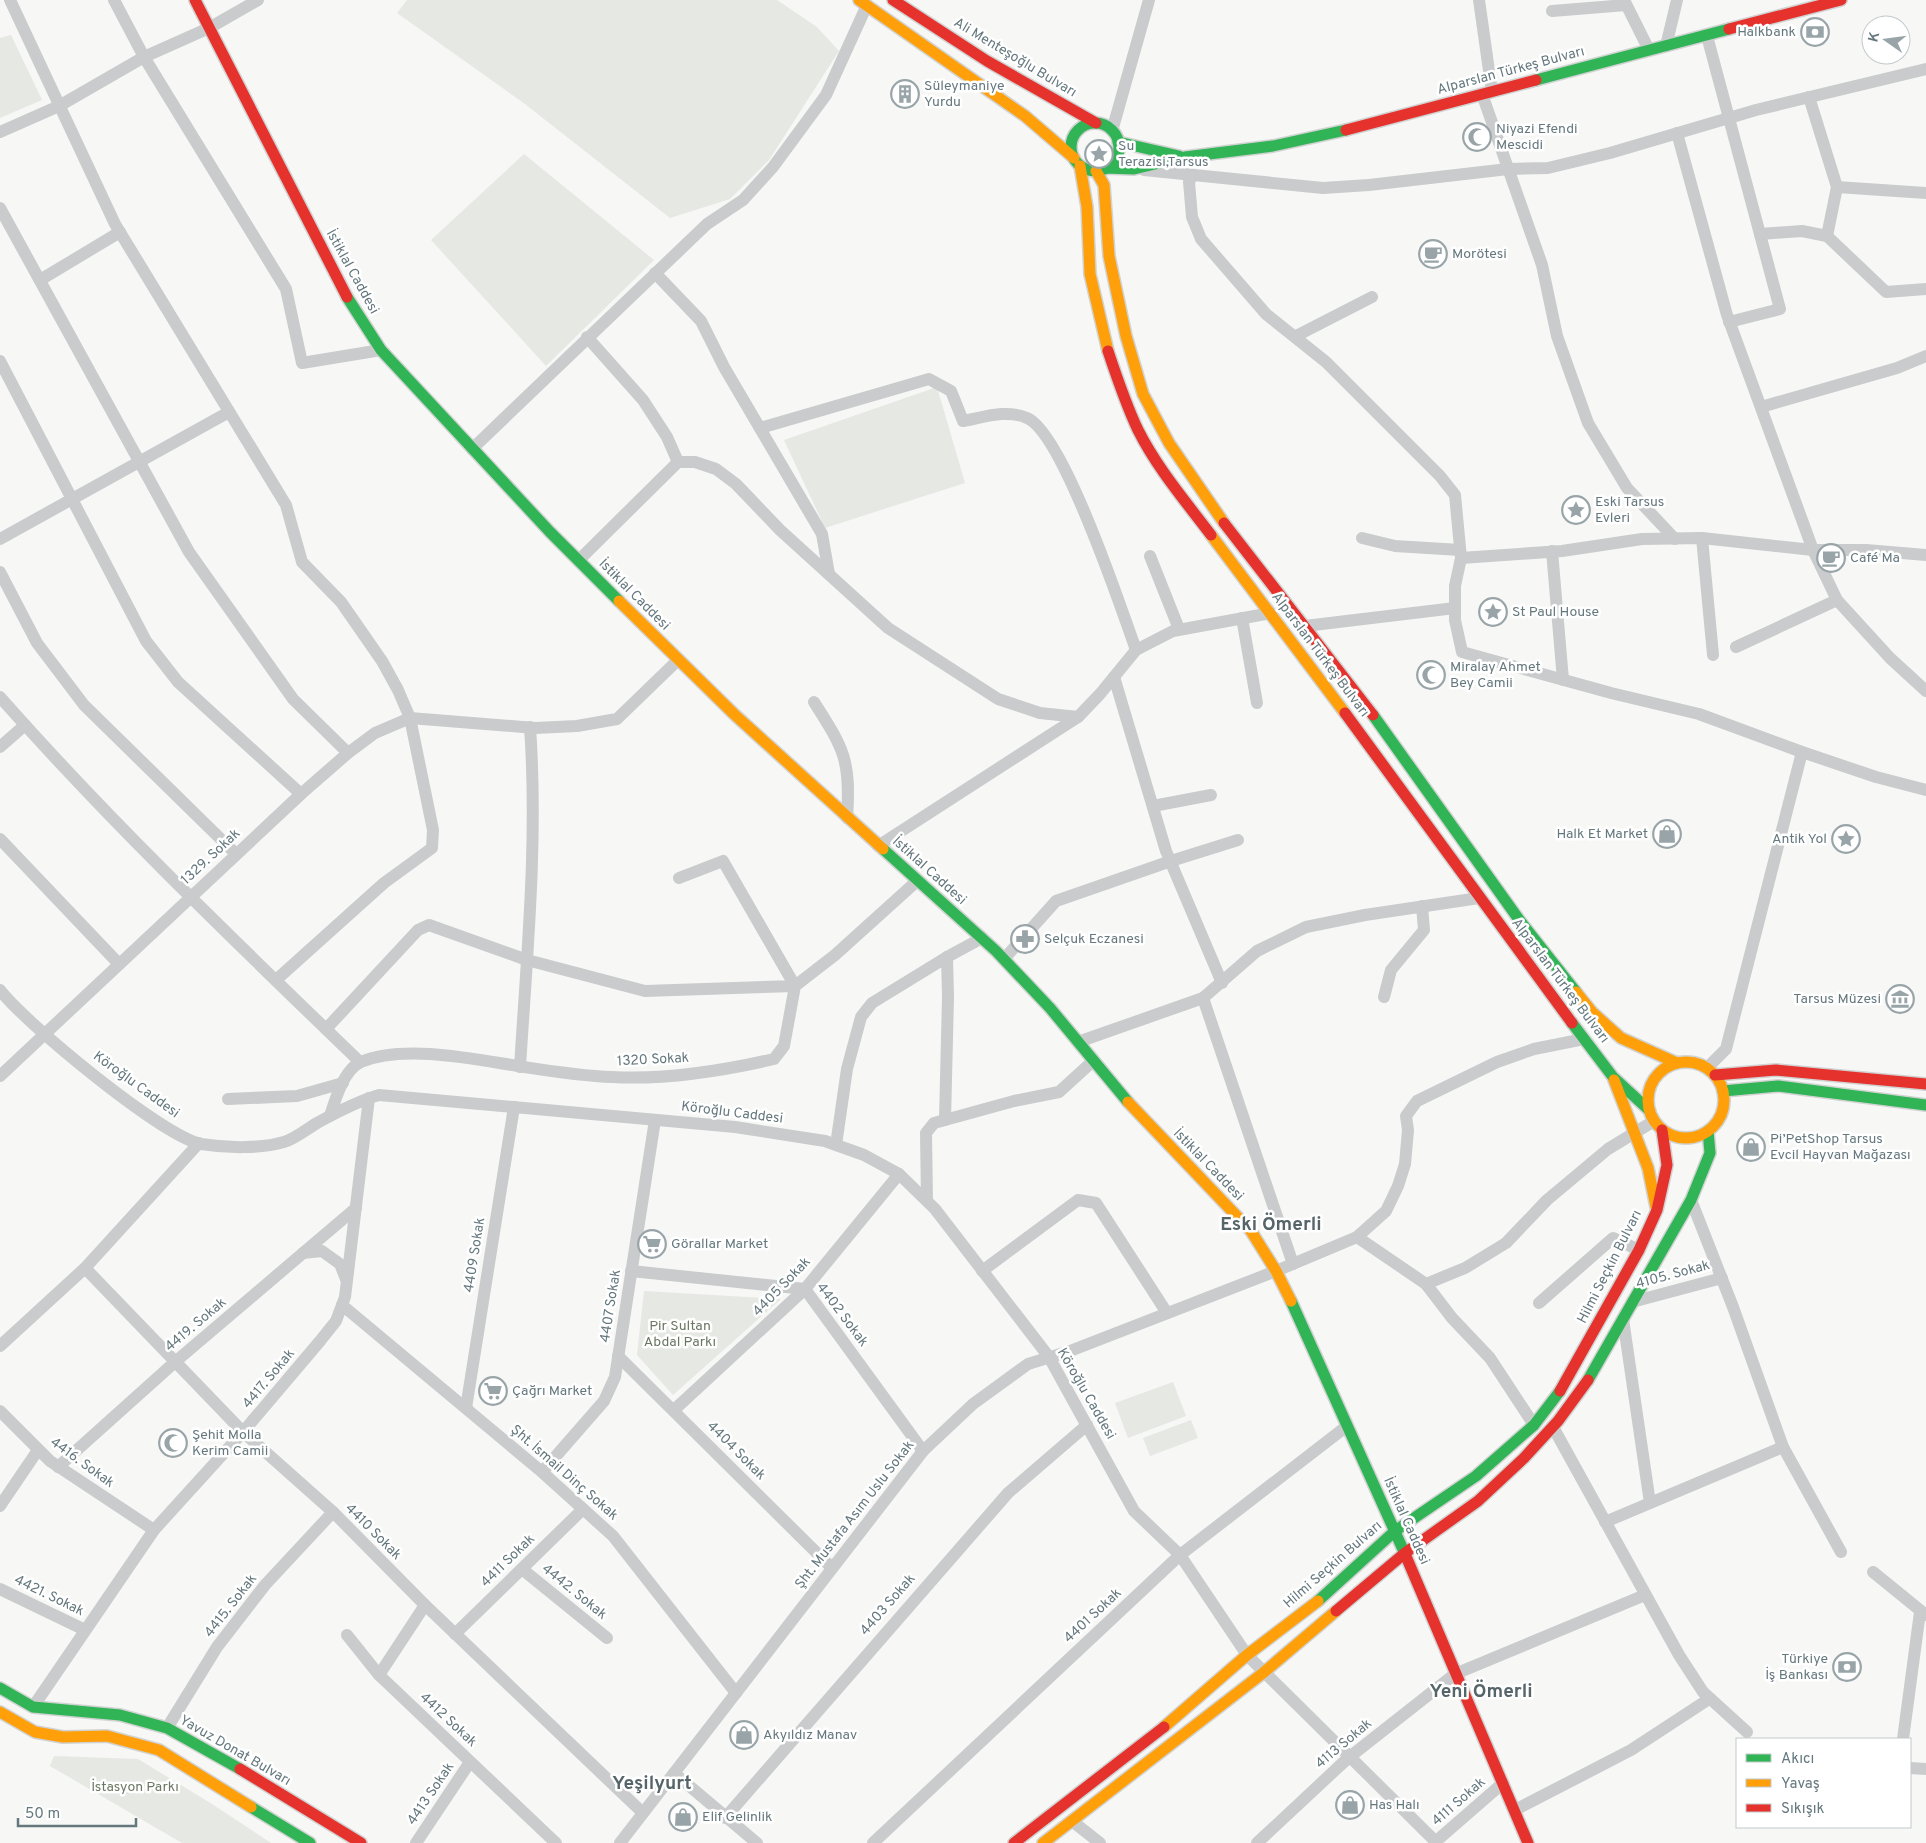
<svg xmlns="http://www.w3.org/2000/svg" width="1926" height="1843" font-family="Overpass,sans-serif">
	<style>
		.green { fill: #e6e8e3 }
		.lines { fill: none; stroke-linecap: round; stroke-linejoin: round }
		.fast-casing { stroke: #d1d3d3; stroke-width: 14 }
		.slow-casing { stroke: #d1d3d3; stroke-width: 14 }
		.jam-casing { stroke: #d1d3d3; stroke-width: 14 }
		.street { stroke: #c9cbcc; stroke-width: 12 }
		.fast { stroke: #30b455; stroke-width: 11 }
		.slow { stroke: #ff9f0a; stroke-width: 11 }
		.jam { stroke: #e5322d; stroke-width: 11 }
		.labels { text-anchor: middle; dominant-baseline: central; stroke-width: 5; stroke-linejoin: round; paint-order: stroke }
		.poi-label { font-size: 14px; fill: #65787e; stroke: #fff; text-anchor: start }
		.street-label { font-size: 14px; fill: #65787e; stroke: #fff }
		.park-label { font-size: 14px; fill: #6a7763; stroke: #fff }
		.district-label { font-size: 19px; font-weight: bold; fill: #56656a; stroke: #fff }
	</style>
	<rect width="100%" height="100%" fill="#f7f7f6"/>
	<g class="green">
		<polygon points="407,0 777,0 817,27 839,51 769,160 730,199 670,218 525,104 397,13"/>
		<polygon points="11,35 42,100 0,118 0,38"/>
		<polygon points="524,154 654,260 546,366 431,240"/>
		<polygon points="937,387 965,483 825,528 784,440"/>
		<polygon points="644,1291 781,1299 673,1395 637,1355"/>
		<polygon points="1173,1382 1186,1416 1128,1438 1115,1403"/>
		<polygon points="1191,1420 1198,1438 1150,1456 1143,1438"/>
		<polygon points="54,1756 138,1759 212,1804 271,1843 182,1843 50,1766"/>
	</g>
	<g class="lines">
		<defs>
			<g id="fast">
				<polyline points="1536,80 1729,29"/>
				<circle cx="1095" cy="147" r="24"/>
				<polyline points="1118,142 1179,156"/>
				<polyline points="1105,168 1134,169 1185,157 1273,146 1346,130"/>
				<polyline points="347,297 381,350 550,532 619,601"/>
				<polyline points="1373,715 1520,921 1576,992"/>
				<polyline points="883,849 996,951 1050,1008 1128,1102"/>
				<polyline points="1572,1023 1613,1077 1649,1110"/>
				<polyline points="1723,1091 1778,1086 1926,1105"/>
				<polyline points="1291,1301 1405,1554"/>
				<polyline points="1588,1380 1691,1200 1710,1153 1708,1131"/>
				<polyline points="1318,1601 1395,1531 1476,1476 1534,1425 1560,1391"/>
				<polyline points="0,1688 33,1707 120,1715 167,1728 240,1769"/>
				<polyline points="251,1807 310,1843"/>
			</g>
			<g id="slow">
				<polyline points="859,0 1025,116 1074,158"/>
				<polyline points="1080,166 1087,207 1090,274 1108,351"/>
				<polyline points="1096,171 1104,185 1109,256 1126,336 1143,394 1169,443 1224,523"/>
				<polyline points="1211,535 1345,713"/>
				<polyline points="619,601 735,715 883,849"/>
				<polyline points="1576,992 1592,1012 1621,1038 1677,1063"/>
				<circle cx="1686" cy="1100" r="38"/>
				<polyline points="1614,1080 1648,1168 1656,1207"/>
				<polyline points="1128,1102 1251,1231 1276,1271 1291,1301"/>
				<polyline points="0,1712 35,1732 63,1737 107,1736 159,1750 251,1807"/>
				<polyline points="1164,1727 1247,1655 1318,1601"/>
				<polyline points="1043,1843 1263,1673 1336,1611"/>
			</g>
			<g id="jam">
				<polyline points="195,0 347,297"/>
				<polyline points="893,0 987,61 1096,123"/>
				<polyline points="1729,29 1841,0"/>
				<polyline points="1346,130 1536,80"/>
				<path d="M1108 351C1117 378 1126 405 1138 430 1157 468 1186 502 1211 535"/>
				<polyline points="1224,523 1373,715"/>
				<polyline points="1345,713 1572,1023"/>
				<polyline points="1715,1075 1776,1070 1926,1084"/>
				<polyline points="1560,1391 1639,1250 1657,1210 1667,1165 1662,1130"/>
				<polyline points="1405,1554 1528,1843"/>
				<polyline points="1336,1611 1405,1553 1478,1501 1524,1458 1558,1421 1588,1380"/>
				<polyline points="240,1769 361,1843"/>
				<polyline points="1014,1843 1164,1727"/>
			</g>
		</defs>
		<use href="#fast" class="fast-casing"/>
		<use href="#slow" class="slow-casing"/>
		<use href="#jam" class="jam-casing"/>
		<g class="street">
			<polyline points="10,0 115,224 286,505 302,562 341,602 382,661 398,690 410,718 433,830 432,848 384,883 276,980"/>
			<polyline points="114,0 144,57 286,289 302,363 381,350"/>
			<polyline points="1479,0 1492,92"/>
			<polyline points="1624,0 1649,50"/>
			<polyline points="1552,11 1626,5"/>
			<polyline points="1707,36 1780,309 1729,322"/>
			<polyline points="1666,46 1677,0"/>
			<polyline points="1482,94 1542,265 1557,336 1588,423 1627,488 1675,539"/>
			<polyline points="1809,97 1837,187 1827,236"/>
			<polyline points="1112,131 1149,0"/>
			<polyline points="0,132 59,106 144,57 209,28 258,0"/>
			<polyline points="1677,133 1727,315 1813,550 1837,600 1890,658 1926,691"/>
			<polyline points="1144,170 1323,188 1369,185 1508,169 1548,168 1610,153 1756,110 1926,69"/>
			<polyline points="1192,176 1189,182 1192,217 1201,239 1266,314 1326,362 1440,476 1455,495 1461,558 1455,586 1455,620 1462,652 1611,693 1699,714 1802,752 1876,777 1926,790"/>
			<polyline points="1837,187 1926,193"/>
			<polyline points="0,208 189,552 293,699 348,753"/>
			<polyline points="1760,234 1802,231 1827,236 1886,292 1926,289"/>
			<polyline points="655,273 701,321 724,367 822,534 829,574"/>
			<polyline points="40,280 120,232"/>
			<polyline points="1296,336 1372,297"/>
			<polyline points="587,337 643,400 667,437 678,462"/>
			<polyline points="0,361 146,641 178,682 301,794"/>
			<polyline points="1761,407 1897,368 1926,356"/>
			<path d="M760 428 929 379 951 391 963 421C985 417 1006 409 1027 418 1063 433 1121 608 1136 650"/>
			<polyline points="472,449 707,224 743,200 773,167 826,95 867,5"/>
			<polyline points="1362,538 1395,546 1460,550"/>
			<polyline points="1702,538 1713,655"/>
			<polyline points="0,539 229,412"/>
			<polyline points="1552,551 1563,680"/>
			<polyline points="1150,556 1179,629"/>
			<polyline points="1461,558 1562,551 1642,539 1702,538 1813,550 1866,550 1926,555"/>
			<polyline points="579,560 678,462 695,462 716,469 736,484 780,530 888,628 998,699 1040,713 1078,717"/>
			<polyline points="0,572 37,643 84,705 236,854"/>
			<polyline points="1242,618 1257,703"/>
			<polyline points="1305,626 1455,608"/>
			<polyline points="1736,647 1837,600"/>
			<polyline points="1114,677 1166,851 1222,983"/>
			<path d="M0 697C113 825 237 943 360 1062"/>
			<path d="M814 702C844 749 851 760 847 818"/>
			<polyline points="0,747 25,725"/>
			<polyline points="1153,806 1211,795"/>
			<polyline points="0,839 119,964"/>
			<polyline points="878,846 1078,717 1100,694 1136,650 1173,631 1271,613"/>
			<polyline points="1004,959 1056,901 1171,861 1238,840"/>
			<path d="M0 990C26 1024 162 1136 201 1144 226 1148 260 1149 284 1142 295 1139 307 1129 317 1123 337 1112 358 1101 379 1095L735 1127 825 1141 864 1155 899 1174 935 1209 1049 1357 1134 1511 1180 1555 1247 1655 1436 1842"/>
			<polyline points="1384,997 1391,970 1424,930 1422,906"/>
			<polyline points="1203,998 1293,1264"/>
			<polyline points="326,1029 418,930 429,925 527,960 645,991 795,986 723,861 679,878"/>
			<polyline points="1078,1042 1203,998 1257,951 1306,927 1365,915 1479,898"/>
			<path d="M520 1067C527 953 538 841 530 727"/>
			<polyline points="1707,1068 1726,1049 1802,752"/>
			<polyline points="0,1076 301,794 348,753 375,733 410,718 535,728 577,726 617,719 678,660"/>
			<polyline points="228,1099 297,1096 343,1083"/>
			<path d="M330 1116C335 1100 344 1069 361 1062 403 1044 474 1059 518 1066 550 1071 581 1076 612 1077 666 1080 722 1071 774 1059L784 1046 795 986 835 955 917 881"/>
			<polyline points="945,1120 948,997 947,957"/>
			<polyline points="836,1145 847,1069 861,1017 872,1003 947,957 982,938"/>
			<polyline points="1691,1200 1733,1307 1783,1447 1841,1552"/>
			<polyline points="927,1201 926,1133 934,1123 1014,1101 1059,1092 1093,1061"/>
			<polyline points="1357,1237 1426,1284 1452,1318 1490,1358 1534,1425"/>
			<polyline points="303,1253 322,1251 340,1264 346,1279"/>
			<polyline points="85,1268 243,1432 333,1512 425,1605 643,1813"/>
			<polyline points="631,1271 805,1289 923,1451"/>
			<polyline points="982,1271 1078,1200 1096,1203 1167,1313"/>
			<polyline points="1426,1284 1465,1268 1506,1243 1547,1200 1608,1149 1654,1121"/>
			<polyline points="1632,1302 1722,1278"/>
			<polyline points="1539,1303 1613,1238 1639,1250"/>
			<polyline points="342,1305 542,1472 613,1536 736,1693"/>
			<polyline points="1623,1319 1650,1503"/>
			<polyline points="0,1346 85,1268 199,1143"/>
			<polyline points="618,1356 832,1568"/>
			<polyline points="466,1408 514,1107"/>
			<polyline points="674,1410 805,1289 899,1174"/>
			<polyline points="0,1411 50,1461 154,1530"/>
			<polyline points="1553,1427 1679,1655 1703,1692 1747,1732"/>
			<polyline points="58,1467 175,1362 356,1208"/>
			<polyline points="542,1472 604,1401 615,1377 655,1120"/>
			<polyline points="0,1506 38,1450"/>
			<polyline points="1605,1522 1783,1447"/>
			<polyline points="522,1569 607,1638"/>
			<polyline points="1873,1572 1926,1615"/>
			<polyline points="0,1589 85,1630"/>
			<polyline points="425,1605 379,1675 556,1843"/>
			<polyline points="455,1634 583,1509"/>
			<polyline points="347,1635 379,1675"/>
			<polyline points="33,1707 154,1530 243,1432 320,1341 336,1321 345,1297 369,1098"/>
			<polyline points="167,1728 217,1647 265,1585 333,1512"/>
			<polyline points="1903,1739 1920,1612"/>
			<polyline points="1910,1768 1926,1769"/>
			<polyline points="674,1773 757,1843"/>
			<polyline points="1515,1810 1631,1750 1709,1699"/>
			<polyline points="725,1818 1008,1493 1087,1425"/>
			<polyline points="1072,1821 1100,1843"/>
			<polyline points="416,1843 470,1762"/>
			<polyline points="620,1843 923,1451 973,1404 1028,1364 1070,1351 1276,1271 1357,1237 1386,1211 1398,1186 1405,1164 1408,1130 1406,1116 1417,1101 1497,1062 1534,1049 1584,1039"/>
			<polyline points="873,1843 1180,1555 1347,1426"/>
			<polyline points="1257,1843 1347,1759 1455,1674 1645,1595"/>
			<polyline points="1434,1843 1503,1783"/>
		</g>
		<use href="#fast" class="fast"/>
		<use href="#slow" class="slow"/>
		<use href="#jam" class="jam"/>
	</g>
	<defs>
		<symbol id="bank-ring" viewBox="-11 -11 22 22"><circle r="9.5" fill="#fff" stroke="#98a4a8" stroke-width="1.5"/><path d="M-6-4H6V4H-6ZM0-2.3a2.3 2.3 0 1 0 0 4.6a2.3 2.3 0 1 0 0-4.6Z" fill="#98a4a8"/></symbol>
		<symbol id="building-ring" viewBox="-11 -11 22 22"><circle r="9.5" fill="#fff" stroke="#98a4a8" stroke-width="1.5"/><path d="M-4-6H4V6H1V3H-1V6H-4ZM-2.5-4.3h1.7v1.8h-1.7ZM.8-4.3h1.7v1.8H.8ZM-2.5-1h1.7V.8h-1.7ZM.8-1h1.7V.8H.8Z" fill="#98a4a8"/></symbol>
		<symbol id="mosque-ring" viewBox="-11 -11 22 22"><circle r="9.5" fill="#fff" stroke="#98a4a8" stroke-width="1.5"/><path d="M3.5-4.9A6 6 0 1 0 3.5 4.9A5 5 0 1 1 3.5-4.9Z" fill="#98a4a8"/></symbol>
		<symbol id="sight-ring" viewBox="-11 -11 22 22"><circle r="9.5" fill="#fff" stroke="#98a4a8" stroke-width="1.5"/><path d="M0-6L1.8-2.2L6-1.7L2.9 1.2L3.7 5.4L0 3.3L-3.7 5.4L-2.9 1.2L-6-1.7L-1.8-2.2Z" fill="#98a4a8"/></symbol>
		<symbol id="cafe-ring" viewBox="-11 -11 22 22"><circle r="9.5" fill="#fff" stroke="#98a4a8" stroke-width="1.5"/><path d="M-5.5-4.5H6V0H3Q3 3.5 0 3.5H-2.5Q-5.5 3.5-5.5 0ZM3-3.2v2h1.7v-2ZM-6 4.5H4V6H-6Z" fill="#98a4a8"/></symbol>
		<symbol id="shop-ring" viewBox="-11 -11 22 22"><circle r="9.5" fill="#fff" stroke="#98a4a8" stroke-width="1.5"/><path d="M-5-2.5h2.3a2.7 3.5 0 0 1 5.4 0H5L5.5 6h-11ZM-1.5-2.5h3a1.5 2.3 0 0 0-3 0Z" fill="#98a4a8"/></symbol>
		<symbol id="pharmacy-ring" viewBox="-11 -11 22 22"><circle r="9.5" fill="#fff" stroke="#98a4a8" stroke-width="1.5"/><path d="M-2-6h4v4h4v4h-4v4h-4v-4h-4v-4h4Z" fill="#98a4a8"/></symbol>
		<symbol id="museum-ring" viewBox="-11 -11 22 22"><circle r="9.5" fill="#fff" stroke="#98a4a8" stroke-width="1.5"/><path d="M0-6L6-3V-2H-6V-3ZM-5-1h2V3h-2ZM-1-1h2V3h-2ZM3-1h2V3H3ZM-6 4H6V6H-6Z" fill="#98a4a8"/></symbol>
		<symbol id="supermarket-ring" viewBox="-11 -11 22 22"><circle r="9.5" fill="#fff" stroke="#98a4a8" stroke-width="1.5"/><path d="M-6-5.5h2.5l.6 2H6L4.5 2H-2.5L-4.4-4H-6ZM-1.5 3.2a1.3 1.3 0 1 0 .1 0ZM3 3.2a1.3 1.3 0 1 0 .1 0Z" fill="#98a4a8"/></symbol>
	</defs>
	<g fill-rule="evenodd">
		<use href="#bank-ring" x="1799" y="16" width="32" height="32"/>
		<use href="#building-ring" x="889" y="78" width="32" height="32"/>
		<use href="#mosque-ring" x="1461" y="121" width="32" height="32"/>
		<use href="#sight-ring" x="1083" y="138" width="32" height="32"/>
		<use href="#cafe-ring" x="1417" y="238" width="32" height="32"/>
		<use href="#sight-ring" x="1560" y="494" width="32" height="32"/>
		<use href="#cafe-ring" x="1815" y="542" width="32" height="32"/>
		<use href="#sight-ring" x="1477" y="596" width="32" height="32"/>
		<use href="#mosque-ring" x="1415" y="659" width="32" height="32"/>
		<use href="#shop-ring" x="1651" y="818" width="32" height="32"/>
		<use href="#sight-ring" x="1830" y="823" width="32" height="32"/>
		<use href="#pharmacy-ring" x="1009" y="923" width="32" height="32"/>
		<use href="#museum-ring" x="1884" y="983" width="32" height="32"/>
		<use href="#shop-ring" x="1735" y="1131" width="32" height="32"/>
		<use href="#supermarket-ring" x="636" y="1228" width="32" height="32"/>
		<use href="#supermarket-ring" x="477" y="1375" width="32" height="32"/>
		<use href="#mosque-ring" x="157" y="1427" width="32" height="32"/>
		<use href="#bank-ring" x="1831" y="1651" width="32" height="32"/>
		<use href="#shop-ring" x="728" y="1719" width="32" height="32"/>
		<use href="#shop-ring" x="1334" y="1789" width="32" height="32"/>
		<use href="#shop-ring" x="667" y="1801" width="32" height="32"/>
	</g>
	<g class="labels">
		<g class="poi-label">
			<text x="1796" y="32" text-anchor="end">Halkbank</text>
			<text x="924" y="86">Süleymaniye<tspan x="924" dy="16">Yurdu</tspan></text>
			<text x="1496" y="129">Niyazi Efendi<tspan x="1496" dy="16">Mescidi</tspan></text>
			<text x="1118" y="146">Su<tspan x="1118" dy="16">Terazisi,Tarsus</tspan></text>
			<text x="1452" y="254">Morötesi</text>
			<text x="1595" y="502">Eski Tarsus<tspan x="1595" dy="16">Evleri</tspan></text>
			<text x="1850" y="558">Café Ma</text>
			<text x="1512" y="612">St Paul House</text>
			<text x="1450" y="667">Miralay Ahmet<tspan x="1450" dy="16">Bey Camii</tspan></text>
			<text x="1648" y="834" text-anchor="end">Halk Et Market</text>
			<text x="1827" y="839" text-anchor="end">Antik Yol</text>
			<text x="1044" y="939">Selçuk Eczanesi</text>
			<text x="1881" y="999" text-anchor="end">Tarsus Müzesi</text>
			<text x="1770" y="1139">Pi’PetShop Tarsus<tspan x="1770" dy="16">Evcil Hayvan Mağazası</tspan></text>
			<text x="671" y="1244">Görallar Market</text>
			<text x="512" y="1391">Çağrı Market</text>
			<text x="192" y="1435">Şehit Molla<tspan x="192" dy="16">Kerim Camii</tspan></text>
			<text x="1828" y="1659" text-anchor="end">Türkiye<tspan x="1828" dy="16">İş Bankası</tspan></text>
			<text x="763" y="1735">Akyıldız Manav</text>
			<text x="1369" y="1805">Has Halı</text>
			<text x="702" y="1817">Elif Gelinlik</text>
		</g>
		<g class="street-label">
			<text transform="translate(1015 58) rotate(31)">Ali Menteşoğlu Bulvarı</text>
			<text transform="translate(1511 71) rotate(-15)">Alparslan Türkeş Bulvarı</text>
			<text transform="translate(352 272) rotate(61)">İstiklal Caddesi</text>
			<text transform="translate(634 595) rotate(45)">İstiklal Caddesi</text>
			<text transform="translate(1320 655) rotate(53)">Alparslan Türkeş Bulvarı</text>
			<text transform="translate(211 857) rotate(-43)">1329. Sokak</text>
			<text transform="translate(929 871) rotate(42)">İstiklal Caddesi</text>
			<text transform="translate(1560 981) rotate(53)">Alparslan Türkeş Bulvarı</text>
			<text transform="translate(653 1060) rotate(-3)">1320 Sokak</text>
			<text transform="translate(136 1085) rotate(36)">Köroğlu Caddesi</text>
			<text transform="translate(732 1113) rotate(7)">Köroğlu Caddesi</text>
			<text transform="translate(1208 1165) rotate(46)">İstiklal Caddesi</text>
			<text transform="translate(475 1255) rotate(-81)">4409 Sokak</text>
			<text transform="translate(1610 1267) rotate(-63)">Hilmi Seçkin Bulvarı</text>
			<text transform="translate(1673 1275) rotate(-15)">4105. Sokak</text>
			<text transform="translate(782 1287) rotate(-46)">4405 Sokak</text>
			<text transform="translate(611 1306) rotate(-81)">4407 Sokak</text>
			<text transform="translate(842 1315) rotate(53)">4402 Sokak</text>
			<text transform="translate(196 1325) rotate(-40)">4419. Sokak</text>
			<text transform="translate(269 1379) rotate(-50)">4417. Sokak</text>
			<text transform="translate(1086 1394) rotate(60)">Köroğlu Caddesi</text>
			<text transform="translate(736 1451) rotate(45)">4404 Sokak</text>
			<text transform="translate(82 1463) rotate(36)">4416. Sokak</text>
			<text transform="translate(564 1473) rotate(41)">Şht. İsmail Dinç Sokak</text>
			<text transform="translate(855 1515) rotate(-52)">Şht. Mustafa Asım Uslu Sokak</text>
			<text transform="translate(1406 1521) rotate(66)">İstiklal Caddesi</text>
			<text transform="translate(373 1532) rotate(45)">4410 Sokak</text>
			<text transform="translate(508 1561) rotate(-44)">4411 Sokak</text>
			<text transform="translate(1333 1565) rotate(-41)">Hilmi Seçkin Bulvarı</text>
			<text transform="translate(574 1592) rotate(39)">4442. Sokak</text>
			<text transform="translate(49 1596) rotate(26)">4421. Sokak</text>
			<text transform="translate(888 1605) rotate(-49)">4403 Sokak</text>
			<text transform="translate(231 1606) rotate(-52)">4415. Sokak</text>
			<text transform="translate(1093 1616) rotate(-43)">4401 Sokak</text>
			<text transform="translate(448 1720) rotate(43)">4412 Sokak</text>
			<text transform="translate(1344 1744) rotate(-40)">4113 Sokak</text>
			<text transform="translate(235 1751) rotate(30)">Yavuz Donat Bulvarı</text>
			<text transform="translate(431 1794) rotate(-56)">4413 Sokak</text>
			<text transform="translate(1459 1802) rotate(-41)">4111 Sokak</text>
		</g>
		<g class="park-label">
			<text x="680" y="1326">Pir Sultan<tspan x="680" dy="16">Abdal Parkı</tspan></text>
			<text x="135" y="1787">İstasyon Parkı</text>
		</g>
		<g class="district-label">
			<text x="1271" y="1225">Eski Ömerli</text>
			<text x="1481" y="1692">Yeni Ömerli</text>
			<text x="652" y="1784">Yeşilyurt</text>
		</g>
	</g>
	<rect x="1736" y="1738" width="175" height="90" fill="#ffffff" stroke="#c1c9cb"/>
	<rect x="1746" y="1754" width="25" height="8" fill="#30b455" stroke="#c1c9cb"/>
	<text x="1781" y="1763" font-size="15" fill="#65787e">Akıcı</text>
	<rect x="1746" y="1779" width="25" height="8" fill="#ff9f0a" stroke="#c1c9cb"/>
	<text x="1781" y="1788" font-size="15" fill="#65787e">Yavaş</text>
	<rect x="1746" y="1804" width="25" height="8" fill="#e5322d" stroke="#c1c9cb"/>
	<text x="1781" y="1813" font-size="15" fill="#65787e">Sıkışık</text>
	<g transform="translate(1886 40) rotate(284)"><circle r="24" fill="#ffffff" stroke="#c1c9cb"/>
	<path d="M0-4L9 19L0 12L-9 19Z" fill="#98a4a8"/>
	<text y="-8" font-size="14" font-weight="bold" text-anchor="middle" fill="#65787e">K</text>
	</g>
	<path d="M18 1818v8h118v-8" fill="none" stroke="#65787e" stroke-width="2.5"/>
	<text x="25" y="1818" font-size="15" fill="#65787e" stroke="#ffffff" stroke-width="4" paint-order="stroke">50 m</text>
</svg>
